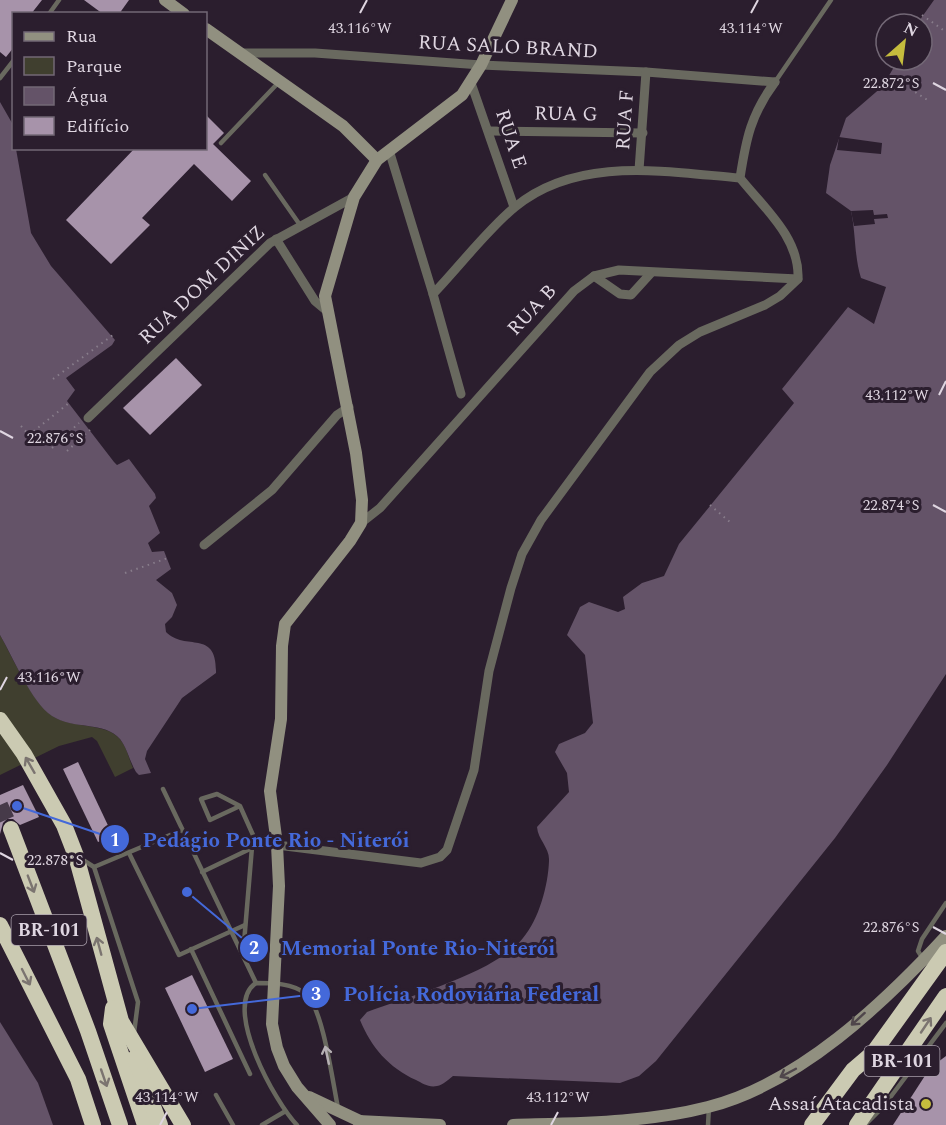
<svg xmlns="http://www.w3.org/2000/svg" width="946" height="1125" font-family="Spectral,serif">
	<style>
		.green { fill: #403f2f }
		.water { fill: #645368 }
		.pier { fill: #2b1e2e }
		.building { fill: #a793aa }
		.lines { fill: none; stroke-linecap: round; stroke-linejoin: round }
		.highway-tunnel { stroke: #463a49; stroke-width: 16; stroke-dasharray: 16 8; stroke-linecap: butt }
		.path { stroke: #887d8b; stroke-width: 2; stroke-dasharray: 1.5 4.5; stroke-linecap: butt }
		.lane { stroke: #69695f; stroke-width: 4.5 }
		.street { stroke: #69695f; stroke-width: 9 }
		.secondary { stroke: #919080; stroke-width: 12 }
		.highway { stroke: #cbcab2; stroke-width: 16 }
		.oneway { stroke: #7b7470 }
		.oneway2 { stroke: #4f464b }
		.oneway3 { stroke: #b6b0b4 }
		.ticks { fill: none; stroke: #dfd6e1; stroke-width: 2 }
		.poi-dot { fill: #c5bc3d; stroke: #2b1e2e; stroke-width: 2 }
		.labels { text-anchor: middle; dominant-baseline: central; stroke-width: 6; stroke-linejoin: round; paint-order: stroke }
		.shield { fill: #2b1e2e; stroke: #a99fab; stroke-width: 1.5 }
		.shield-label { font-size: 18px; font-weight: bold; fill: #dfd6e1 }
		.street-label { font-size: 20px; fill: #dfd6e1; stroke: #2b1e2e }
		.poi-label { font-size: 20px; fill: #dfd6e1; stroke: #2b1e2e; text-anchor: end }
		.ticks-label { font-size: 15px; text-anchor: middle; fill: #dfd6e1; stroke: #2b1e2e; stroke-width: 6; stroke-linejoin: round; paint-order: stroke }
		.leader { fill: none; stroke: #4469da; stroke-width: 2 }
		.callout-dot { fill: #4469da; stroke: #2b1e2e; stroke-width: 2 }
		.mark-label { font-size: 18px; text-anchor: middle; font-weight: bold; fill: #fff }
		.callout-label { font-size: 21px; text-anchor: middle; font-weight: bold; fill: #4469da; stroke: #2b1e2e; stroke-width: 6; stroke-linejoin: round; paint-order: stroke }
	</style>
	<rect width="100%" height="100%" fill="#2b1e2e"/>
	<path class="green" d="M0 635C13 658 32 703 54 717 74 729 110 722 122 742 127 749 129 759 133 768L115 777 97 741 92 737 59 746 0 775Z"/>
	<g class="water">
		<path d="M934 0H946V674L887 765 835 838 656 1061 639 1076 620 1083 453 1076C449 1079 443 1085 437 1086 429 1088 422 1083 416 1080 389 1068 371 1047 360 1020L367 1012C410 996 495 973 523 938 539 919 548 886 549 861 550 848 538 840 537 827L569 792 567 773 555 752 559 744 585 733 593 723 585 655 567 635 580 607 589 602 618 612 625 609 623 597 642 583 664 576 679 544 794 403 782 389 848 307 874 324 886 287 861 278C854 255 856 234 851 211L826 193 830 165 846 118 883 86 898 60H922V24H917Z"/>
		<path d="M0 102 12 123 14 148 16 149 31 233 51 266 115 340 112 345 66 378 75 390 67 401 114 462 117 465 129 459 155 494 156 498 149 506 160 533 148 543 152 552 164 551 171 569 156 580 172 593 177 605 172 617 165 624 166 632C186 652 217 628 216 673L182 698 147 751 145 759 151 773 139 775 136 772C130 762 127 748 120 739 105 721 73 730 52 716 31 702 13 657 0 635Z"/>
		<polygon points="0,1022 38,1083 53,1125 0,1125"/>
	</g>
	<g class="pier">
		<polygon points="839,137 882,143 881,154 837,150"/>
		<polygon points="873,210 874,215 887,214 888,218 874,219 875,224 854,226 851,211"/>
	</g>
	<g class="building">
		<polygon points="0,0 42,0 31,14 14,14 14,47 6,57 0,52"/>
		<polygon points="84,0 129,0 119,14 103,14"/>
		<polygon points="206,115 224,133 213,144 251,181 232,201 194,164 142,218 150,225 111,264 66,220 135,148 206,148"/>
		<polygon points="176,358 202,385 150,435 123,408"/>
		<polygon points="78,762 113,836 98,842 63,769"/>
		<polygon points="23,785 39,817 20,825 13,819 7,819 3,823 0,834 0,795"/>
		<polygon points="192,975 233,1059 205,1072 165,988"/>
		<polygon points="946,1056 946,1125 893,1125 930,1068"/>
	</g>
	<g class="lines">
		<polyline class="highway-tunnel" points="0,805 11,829"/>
		<g class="path">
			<polyline points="922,15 946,32"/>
			<polyline points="890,76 929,101"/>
			<polyline points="53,379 113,335"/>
			<polyline points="21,426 29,435 69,403"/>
			<polyline points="52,448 79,423"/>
			<polyline points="67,451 90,430"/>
			<polyline points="710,505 731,523"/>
			<polyline points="125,573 168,558"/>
		</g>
		<g class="lane">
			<polyline points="49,14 59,0"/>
			<polyline points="0,78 14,60"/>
			<polyline points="775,82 831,0"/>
			<polyline points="221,143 279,82"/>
			<polyline points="265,175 300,225"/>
			<polyline points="163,789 256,983"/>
			<polyline points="240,806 210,820 201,799 217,794 240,806 253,835 243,955"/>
			<polyline points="129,853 179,955 245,925"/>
			<polyline points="83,860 94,867 138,1002 134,1033"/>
			<polyline points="94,867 182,830"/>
			<polyline points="202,872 252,848"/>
			<polyline points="191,949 250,1074"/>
			<polyline points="923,959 918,951 922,939 946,903"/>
			<polyline points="216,1095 233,1125"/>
			<polyline points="867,1123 883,1107 946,1023"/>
			<polyline points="262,1125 284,1112"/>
			<path d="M297 1125C276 1104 221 1006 256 983 272 983 293 983 306 994 323 1008 333 1084 338 1108"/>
			<polyline points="708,1125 709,1107"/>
		</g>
		<g class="street">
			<polyline points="240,53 315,53 481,65 646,72 775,82"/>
			<polyline points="471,83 514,207"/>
			<polyline points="489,131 643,133"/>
			<polyline points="389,150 433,294 461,394"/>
			<polyline points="639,170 646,72"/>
			<polyline points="276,239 315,301 327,311"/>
			<polyline points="594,276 620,294 631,295 651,273"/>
			<path d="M433 294C458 268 488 229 515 207 578 155 666 172 740 178"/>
			<polyline points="88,418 270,243 354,197"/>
			<polyline points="361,523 380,508 574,291 594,276 619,270 798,279"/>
			<polyline points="204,545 272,490 337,415 349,407"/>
			<path d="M277 845 421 863 440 857 447 850 474 770 489 671 511 588 522 554 541 520 650 372 679 345 700 332 765 305 780 296 798 279C800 238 764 208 740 178 746 139 751 114 775 82"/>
		</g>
		<g class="secondary">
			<polyline points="165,0 184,14"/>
			<polyline points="206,29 343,126 377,160"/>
			<polyline points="309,1097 364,1123"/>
			<polyline points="358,1121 440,1125"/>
			<polyline points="330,1125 297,1087 284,1066 277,1048 272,1024 279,886 277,845 270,791 281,719 282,646 285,624 350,541 361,523 362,500 356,453 325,296 354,197 377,160 462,95 481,65 512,0"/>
			<path d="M513 1125C577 1123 646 1123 708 1107 799 1084 884 1003 946 936"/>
		</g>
		<g class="highway">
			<polyline points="0,720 24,754 64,825 76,856 121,1021 183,1125"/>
			<polyline points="11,829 88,1031 120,1125"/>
			<polyline points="0,925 78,1079 93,1125"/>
			<polyline points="113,1008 111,1024 145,1125"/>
			<polyline points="135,1058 160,1125"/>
			<polyline points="812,1125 853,1070 874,1052 946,952"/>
			<polyline points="857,1125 946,996"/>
		</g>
	</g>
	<defs><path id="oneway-shaft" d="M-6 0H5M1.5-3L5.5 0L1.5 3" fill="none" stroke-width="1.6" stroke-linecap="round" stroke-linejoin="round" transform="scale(1.5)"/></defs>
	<g class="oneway">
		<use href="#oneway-shaft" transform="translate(30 765) rotate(-120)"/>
		<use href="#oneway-shaft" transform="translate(31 884) rotate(69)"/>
		<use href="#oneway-shaft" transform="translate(99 946) rotate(-105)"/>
		<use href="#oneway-shaft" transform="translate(26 977) rotate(63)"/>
		<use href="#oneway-shaft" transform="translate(926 1025) rotate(-56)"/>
		<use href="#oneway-shaft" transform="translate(104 1078) rotate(71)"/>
	</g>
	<g class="oneway2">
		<use href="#oneway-shaft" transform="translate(858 1019) rotate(138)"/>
		<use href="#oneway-shaft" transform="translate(788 1073) rotate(152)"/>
	</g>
	<use class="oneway3" href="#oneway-shaft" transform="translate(327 1055) rotate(-102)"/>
	<path class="ticks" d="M360 13 367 0M751 13 758 0M933 83 946 90M939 395 946 381M0 431 13 438M933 505 946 512M0 690 7 677M0 853 13 860M933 927 946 934M160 1125 167 1112M551 1125 558 1112"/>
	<circle class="poi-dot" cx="926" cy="1104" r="6"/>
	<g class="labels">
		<g class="shield">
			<rect x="11.5" y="915" width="75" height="30" rx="4.5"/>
			<rect x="864.5" y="1046" width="75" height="30" rx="4.5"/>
		</g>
		<g class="shield-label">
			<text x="49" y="930">BR-101</text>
			<text x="902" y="1061">BR-101</text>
		</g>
		<g class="street-label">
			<text transform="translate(508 47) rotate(3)">RUA SALO BRAND</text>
			<text transform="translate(566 114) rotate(1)">RUA G</text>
			<text transform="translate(625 120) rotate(-86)">RUA F</text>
			<text transform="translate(511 139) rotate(72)">RUA E</text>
			<text transform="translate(202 285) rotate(-43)">RUA DOM DINIZ</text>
			<text transform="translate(532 310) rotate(-47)">RUA B</text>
		</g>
		<g class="poi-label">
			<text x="914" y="1104">Assaí Atacadista</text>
		</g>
	</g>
	<g class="ticks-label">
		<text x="360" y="33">43.116°W</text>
		<text x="751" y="33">43.114°W</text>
		<text x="891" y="88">22.872°S</text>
		<text x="897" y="400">43.112°W</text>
		<text x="55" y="443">22.876°S</text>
		<text x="891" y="510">22.874°S</text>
		<text x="49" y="682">43.116°W</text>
		<text x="55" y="865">22.878°S</text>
		<text x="891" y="932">22.876°S</text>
		<text x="167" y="1102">43.114°W</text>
		<text x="558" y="1102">43.112°W</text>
	</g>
	<path class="leader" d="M17 806L115 839M187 892L254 948M192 1009L316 994"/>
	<g class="callout-dot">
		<circle cx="17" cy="806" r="6"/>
		<circle cx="187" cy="892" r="6"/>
		<circle cx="192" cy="1009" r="6"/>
		<circle cx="115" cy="839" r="15"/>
		<circle cx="254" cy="948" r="15"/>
		<circle cx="316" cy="994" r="15"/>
	</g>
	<g class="mark-label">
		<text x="115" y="846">1</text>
		<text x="254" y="954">2</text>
		<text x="316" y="1000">3</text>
	</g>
	<g class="callout-label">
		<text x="276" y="847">Pedágio Ponte Rio - Niterói</text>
		<text x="418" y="955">Memorial Ponte Rio-Niterói</text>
		<text x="471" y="1001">Polícia Rodoviária Federal</text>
	</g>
	<rect x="12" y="12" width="195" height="138" fill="#2b1e2e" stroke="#736876" stroke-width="1.5"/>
	<rect x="24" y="32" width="30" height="9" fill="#919080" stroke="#736876" stroke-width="1.5"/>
	<text x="66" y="42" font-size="18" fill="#dfd6e1">Rua</text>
	<rect x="24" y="57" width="30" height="18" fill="#403f2f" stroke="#736876" stroke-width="1.5"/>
	<text x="66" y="72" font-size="18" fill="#dfd6e1">Parque</text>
	<rect x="24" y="87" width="30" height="18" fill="#645368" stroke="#736876" stroke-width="1.5"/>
	<text x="66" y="102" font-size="18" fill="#dfd6e1">Água</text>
	<rect x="24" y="117" width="30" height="18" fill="#a793aa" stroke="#736876" stroke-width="1.5"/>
	<text x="66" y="132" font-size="18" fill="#dfd6e1">Edifício</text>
	<g transform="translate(904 42) rotate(28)"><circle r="28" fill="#2b1e2e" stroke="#736876" stroke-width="1.5"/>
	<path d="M0-4.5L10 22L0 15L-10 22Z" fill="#c5bc3d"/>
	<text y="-9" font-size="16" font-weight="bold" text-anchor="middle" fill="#dfd6e1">N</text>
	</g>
</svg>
